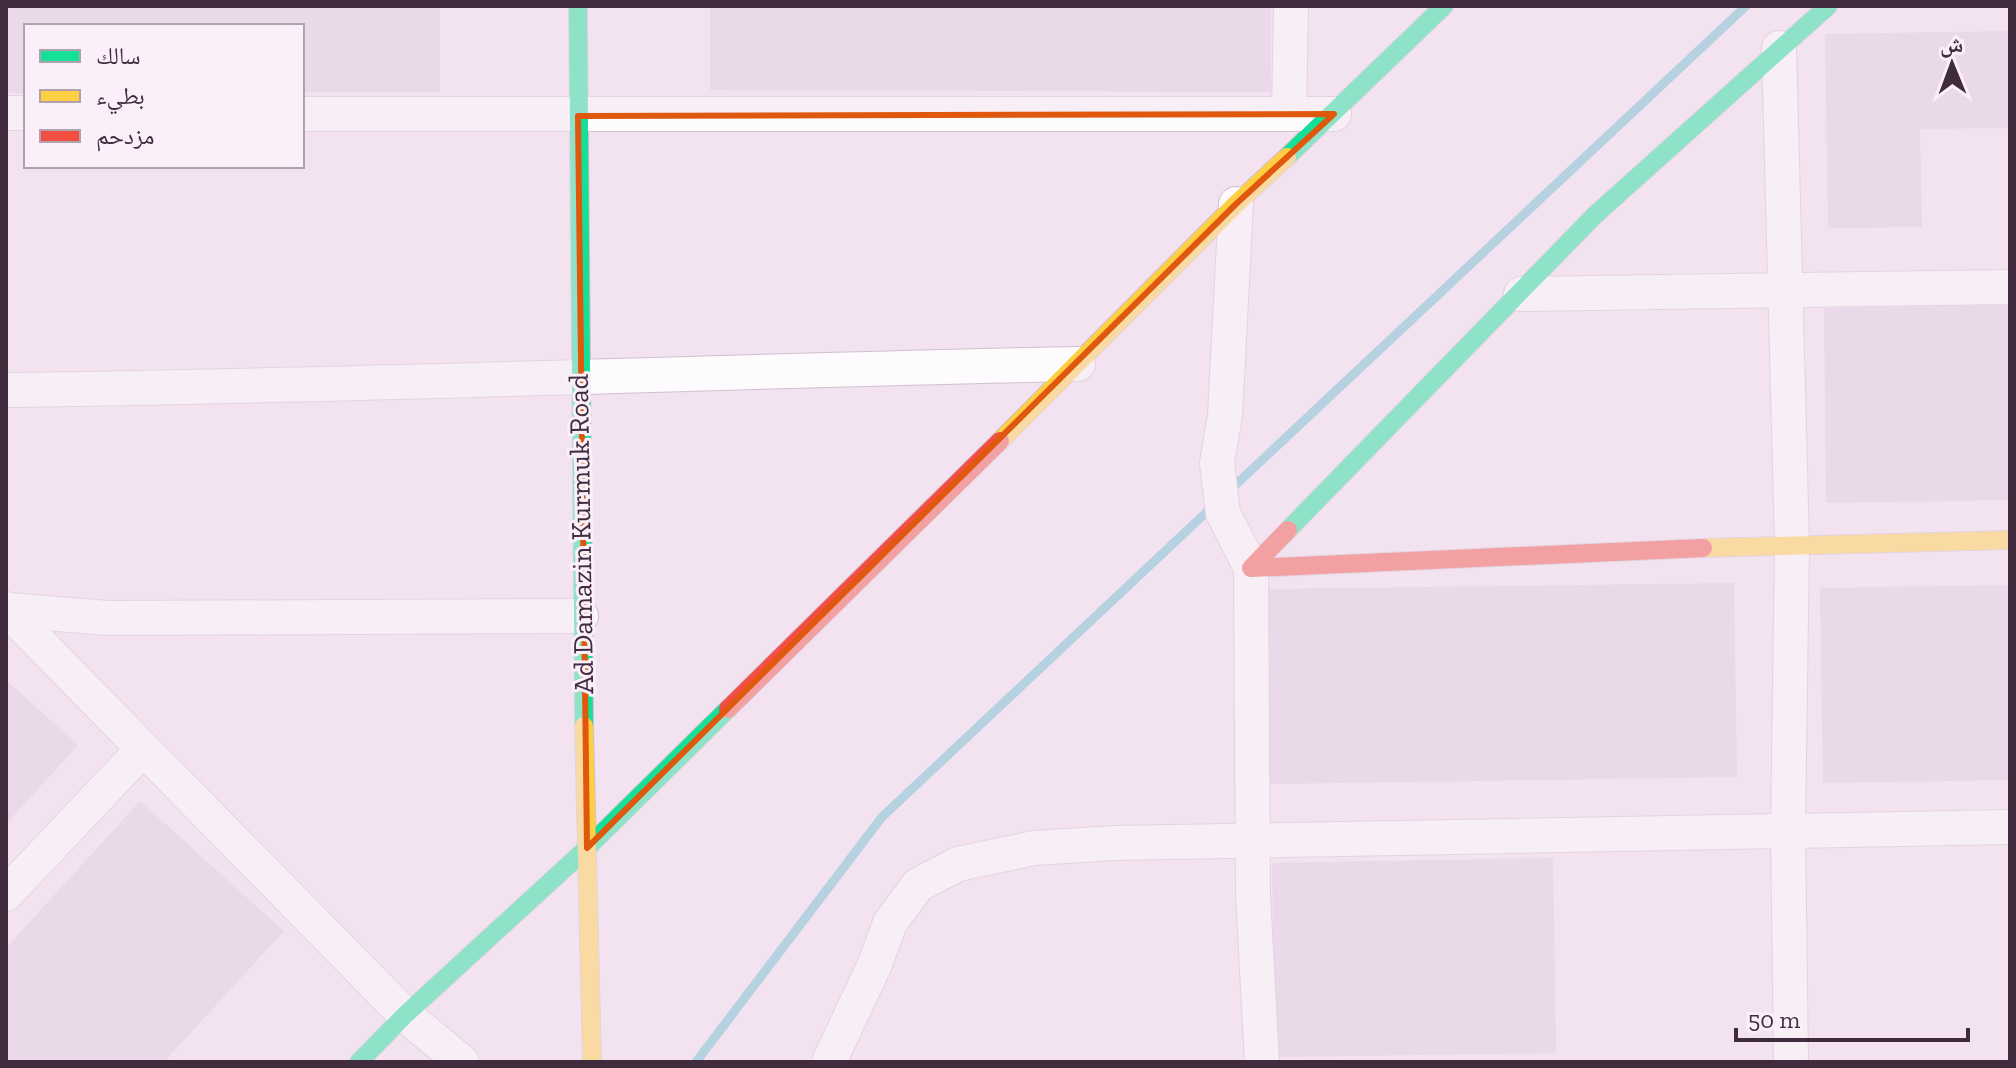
<svg xmlns="http://www.w3.org/2000/svg" width="2016" height="1068" font-family="'Zilla Slab','Noto Naskh Arabic',serif">
	<style>
		.lines { fill: none; stroke-linecap: round; stroke-linejoin: round }
		.stream { stroke: #6dbccf; stroke-width: 9 }
		.building { fill: #dfccdd }
		.street-casing { stroke: #d1c0cf; stroke-width: 36 }
		.fast-casing { stroke: #d1c0cf; stroke-width: 20 }
		.slow-casing { stroke: #d1c0cf; stroke-width: 20 }
		.jam-casing { stroke: #d1c0cf; stroke-width: 20 }
		.street { stroke: #fdfbfd; stroke-width: 34 }
		.fast { stroke: #16e098; stroke-width: 18 }
		.slow { stroke: #ffcf43; stroke-width: 18 }
		.jam { stroke: #f24e42; stroke-width: 18 }
		.marked { fill: none; stroke: #e0570e; stroke-width: 6; stroke-linejoin: round }
		.labels { text-anchor: middle; dominant-baseline: central; stroke-width: 6; stroke-linejoin: round; paint-order: stroke }
		.street-label { font-size: 28px; fill: #402c3e; stroke: #fbf0f9 }
	</style>
	<rect width="100%" height="100%" fill="#f3e3f1"/>
	<g class="lines">
		<g class="stream">
			<polyline points="1229,491 1746,6"/>
			<polyline points="696,1062 882,817 1212,507"/>
		</g>
	</g>
	<g class="building">
		<polygon points="6,6 440,6 440,92 302,92 302,26 26,26 26,93 6,93"/>
		<polygon points="710,6 1271,6 1271,92 710,90"/>
		<polygon points="2010,31 2010,128 1920,129 1922,227 1828,228 1825,34"/>
		<polygon points="2010,305 2010,500 1826,503 1824,308"/>
		<polygon points="1734,583 1737,777 1269,784 1266,589"/>
		<polygon points="2010,585 2010,780 1823,783 1820,588"/>
		<polygon points="6,680 78,745 6,824"/>
		<polygon points="140,801 284,931 164,1062 6,1062 6,948"/>
		<polygon points="1553,858 1556,1053 1275,1057 1272,863"/>
	</g>
	<g class="lines">
		<defs>
			<g id="street">
				<polyline points="1779,48 1792,544 1788,830 1791,1062"/>
				<polyline points="6,113 26,113"/>
				<polyline points="302,114 1334,114"/>
				<polyline points="1289,114 1291,6"/>
				<polyline points="1236,204 1225,416 1217,463 1223,513 1251,568 1253,895 1262,1062"/>
				<polyline points="1521,294 2010,287"/>
				<path d="M6 390C363 386 720 371 1078 364"/>
				<polyline points="6,609 405,1015 462,1062"/>
				<polyline points="8,610 108,618 581,616"/>
				<polyline points="6,894 143,749"/>
				<polyline points="829,1062 875,964 890,923 918,885 958,864 1034,848 1115,843 2010,827"/>
			</g>
			<g id="fast">
				<polyline points="578,6 584,726"/>
				<polyline points="1287,157 1444,6"/>
				<polyline points="1288,530 1595,215 1828,6"/>
				<polyline points="359,1062 405,1015 587,848 728,709"/>
			</g>
			<g id="slow">
				<polyline points="1000,441 1236,204 1287,157"/>
				<polyline points="1703,548 2010,540"/>
				<polyline points="584,726 592,1062"/>
			</g>
			<g id="jam">
				<polyline points="1288,530 1251,568 1703,548"/>
				<polyline points="728,709 1000,441"/>
			</g>
		</defs>
		<use href="#street" class="street-casing"/>
		<use href="#fast" class="fast-casing"/>
		<use href="#slow" class="slow-casing"/>
		<use href="#jam" class="jam-casing"/>
		<use href="#street" class="street"/>
		<use href="#fast" class="fast"/>
		<use href="#slow" class="slow"/>
		<use href="#jam" class="jam"/>
	</g>
	<path d="M0 0H2016V1068H0ZM1334 114 1236 204 587 848 578 116Z" fill="#f3e3f1" fill-opacity=".55" fill-rule="evenodd"/>
	<path class="marked" d="M1334 114 1236 204 587 848 578 116Z"/>
	<g class="labels">
		<g class="street-label">
			<text transform="translate(581 534) rotate(-91)">Ad Damazin Kurmuk Road</text>
		</g>
	</g>
	<rect width="2016" height="1068" fill="none" stroke="#402c3e" stroke-width="16"/>
	<rect x="24" y="24" width="280" height="144" fill="#fbf0f9" stroke="#b0a2ae" stroke-width="2"/>
	<rect x="40" y="50" width="40" height="12" fill="#16e098" stroke="#b0a2ae" stroke-width="2"/>
	<text x="96" y="64" font-size="24" fill="#402c3e">سالك</text>
	<rect x="40" y="90" width="40" height="12" fill="#ffcf43" stroke="#b0a2ae" stroke-width="2"/>
	<text x="96" y="104" font-size="24" fill="#402c3e">بطيء</text>
	<rect x="40" y="130" width="40" height="12" fill="#f24e42" stroke="#b0a2ae" stroke-width="2"/>
	<text x="96" y="144" font-size="24" fill="#402c3e">مزدحم</text>
	<g transform="translate(1952 64) rotate(359)" stroke="#fbf0f9" stroke-width="6" paint-order="stroke">
	<path d="M0-6L14 30L0 20L-14 30Z" fill="#402c3e"/>
	<text y="-12" font-size="22" font-weight="bold" text-anchor="middle" fill="#402c3e">ش</text>
	</g>
	<path d="M1736 1028v12h232v-12" fill="none" stroke="#402c3e" stroke-width="4"/>
	<text x="1748" y="1028" font-size="24" fill="#402c3e" stroke="#fbf0f9" stroke-width="6" paint-order="stroke">50 m</text>
</svg>
